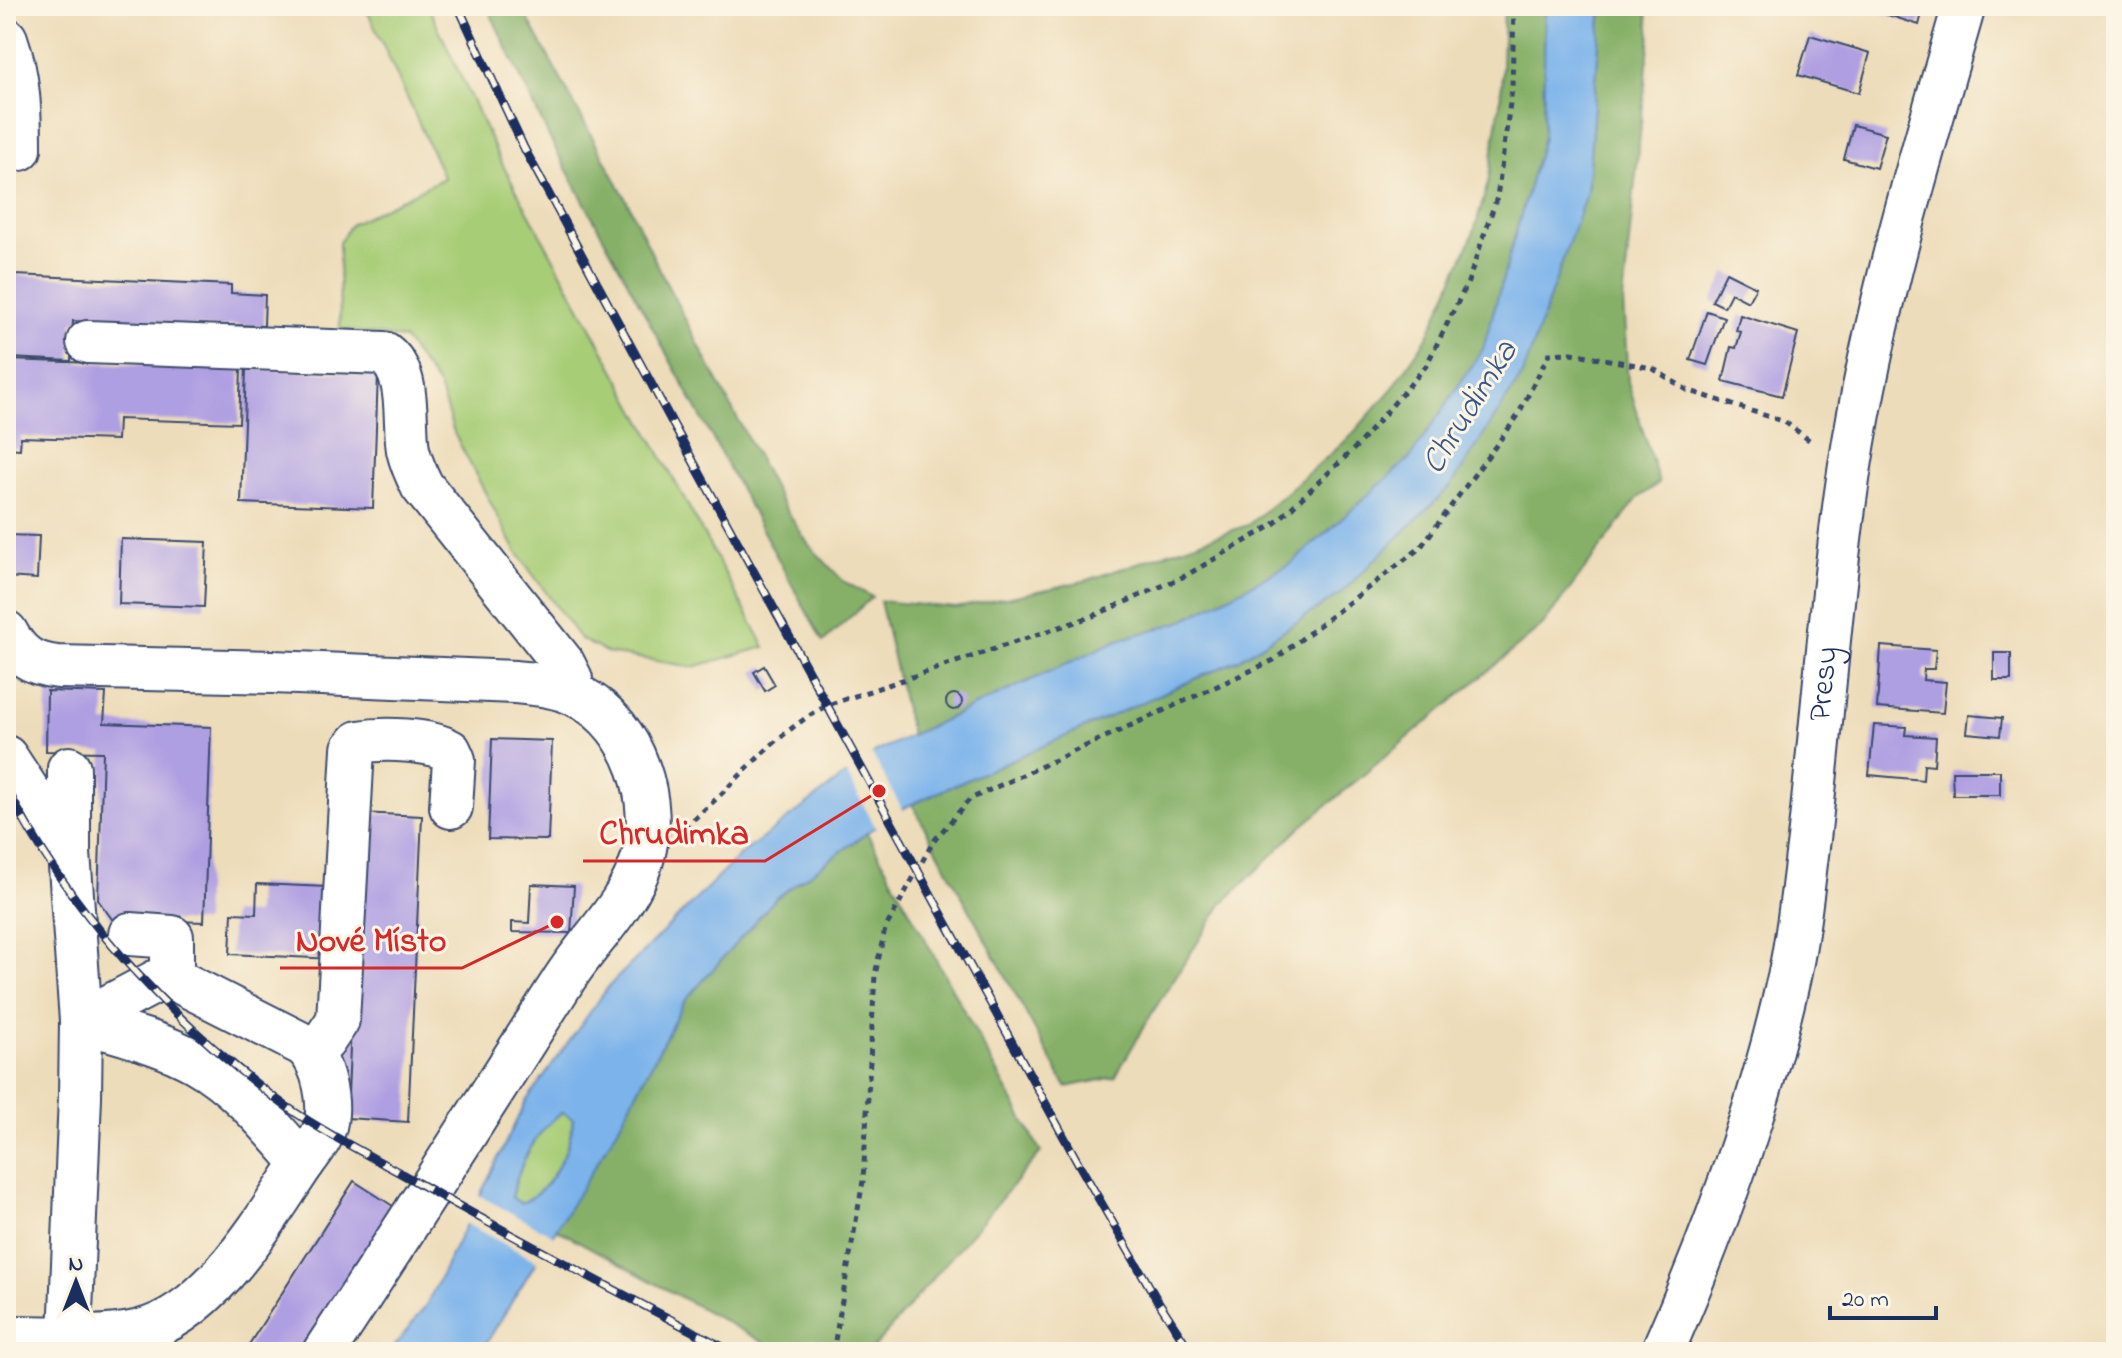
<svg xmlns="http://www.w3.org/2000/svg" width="2122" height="1358" font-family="'Indie Flower',sans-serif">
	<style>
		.green { fill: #a8cd77; stroke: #627e6a; stroke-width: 2 }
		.forest { fill: #86b068; stroke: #507063; stroke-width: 2 }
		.water { fill: #7cb3eb; stroke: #4c71a4; stroke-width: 2; fill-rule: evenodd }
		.pier { fill: #eddcb9 }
		.building { fill: #ae9ee2 }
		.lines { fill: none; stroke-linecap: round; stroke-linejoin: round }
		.minor-casing { stroke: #3a496c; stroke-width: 46 }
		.path { stroke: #3a496c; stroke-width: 5; stroke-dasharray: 6 6; stroke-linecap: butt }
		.minor { stroke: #fff; stroke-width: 42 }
		.rail-casing { stroke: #1b2f5e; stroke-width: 9 }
		.rail { stroke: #fcf5e5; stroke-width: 6; stroke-dasharray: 18; stroke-linecap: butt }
		.labels { text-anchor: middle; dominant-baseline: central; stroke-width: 6; stroke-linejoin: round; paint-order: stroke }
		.street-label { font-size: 32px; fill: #1b2f5e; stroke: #fcf5e5 }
		.water-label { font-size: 34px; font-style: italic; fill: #385788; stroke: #fcf5e5 }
		.leader { fill: none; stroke: #d62828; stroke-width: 3 }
		.callout-dot { fill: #d62828; stroke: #fcf5e5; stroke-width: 3 }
		.callout-label { font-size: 34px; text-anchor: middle; font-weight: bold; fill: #d62828; stroke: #fcf5e5; stroke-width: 6; stroke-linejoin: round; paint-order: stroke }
	</style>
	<rect width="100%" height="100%" fill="#fcf5e5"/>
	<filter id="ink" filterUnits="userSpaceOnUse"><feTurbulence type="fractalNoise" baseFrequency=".0125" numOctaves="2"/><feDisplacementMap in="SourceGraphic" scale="16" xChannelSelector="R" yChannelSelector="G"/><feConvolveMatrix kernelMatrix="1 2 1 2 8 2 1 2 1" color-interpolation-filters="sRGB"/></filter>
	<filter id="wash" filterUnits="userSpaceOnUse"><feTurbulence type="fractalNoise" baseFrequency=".006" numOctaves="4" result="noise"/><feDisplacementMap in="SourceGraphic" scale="32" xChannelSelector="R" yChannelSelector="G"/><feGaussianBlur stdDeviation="1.8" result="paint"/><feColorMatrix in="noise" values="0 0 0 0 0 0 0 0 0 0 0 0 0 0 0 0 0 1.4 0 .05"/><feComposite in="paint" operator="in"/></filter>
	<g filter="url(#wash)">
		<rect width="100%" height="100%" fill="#eddcb9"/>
		<g class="green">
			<polygon points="365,6 428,6 500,160 765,647 693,667 608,653 580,639 516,551 455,435 439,387 404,339 340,329 339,243 351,224 444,178"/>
			<path d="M563 1112 573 1119C571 1149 550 1192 520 1204L512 1197C519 1164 535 1131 563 1112Z"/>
		</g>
		<g class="forest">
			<polygon points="487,6 521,6 627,201 661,273 781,502 809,545 843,581 872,597 823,642 548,135"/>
			<polygon points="1504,6 1545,6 1543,137 1483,349 1411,457 1291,564 1180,622 1118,640 911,735 880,601 956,608 1025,594 1088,580 1248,525 1348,439 1392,389 1428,336 1474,232 1488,183 1501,97"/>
			<polygon points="1602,6 1646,6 1650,35 1623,301 1628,382 1659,483 1638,498 1543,625 1301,827 1223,903 1147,1021 1115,1077 1066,1087 912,804 1238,660 1340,594 1587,191"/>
			<polygon points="867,833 1041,1152 870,1352 781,1352 556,1229 617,1130 684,1002 776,898"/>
		</g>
		<path class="water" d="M1545 6H1602L1587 191 1523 374 1451 486 1340 594 1238 660 912 804 893 814 776 898 684 1002 617 1130 481 1352H390L427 1304 526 1101 609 986 739 856 877 751 1118 640 1180 622 1291 564 1411 457 1483 349 1543 137ZM563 1112 573 1119C571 1149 550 1193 520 1203L512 1197C519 1164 535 1131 563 1112Z"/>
		<g class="pier">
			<polygon points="872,754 904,813 877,830 845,771"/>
			<polygon points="476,1194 556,1237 540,1263 463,1222"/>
		</g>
		<g id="blocks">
			<g class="building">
				<polygon points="1884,6 1924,6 1919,25 1882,13"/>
				<polygon points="1810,35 1870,53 1859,93 1798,75"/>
				<polygon points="1853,125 1886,134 1876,168 1844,159"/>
				<polygon points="1726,272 1756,287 1748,302 1731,293 1724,307 1712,301"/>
				<polygon points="15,275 231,285 231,293 265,295 264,326 228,325 228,328 73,321 71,361 11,358"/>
				<polygon points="1707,311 1724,317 1707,365 1690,360"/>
				<polygon points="1740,315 1798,333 1782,396 1723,381 1731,347 1736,348 1741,332 1736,331"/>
				<polygon points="6,360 241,368 239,423 118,419 117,440 21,437 20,449 6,448"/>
				<polygon points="246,369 378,374 373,508 241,503"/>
				<polygon points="6,535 39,536 37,579 6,577"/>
				<polygon points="121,539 207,542 204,607 119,604"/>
				<polygon points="1881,646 1936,650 1934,669 1924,669 1923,680 1946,682 1943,713 1877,708"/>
				<rect x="1994" y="653" width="17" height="27"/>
				<polygon points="764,666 775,685 765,691 754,672"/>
				<polygon points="47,691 106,693 104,723 211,727 204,922 112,919 98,900 103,752 46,751"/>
				<circle cx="954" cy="702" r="8"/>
				<polygon points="1969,715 2002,718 2000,736 1967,733"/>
				<polygon points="1874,725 1906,727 1905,735 1936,737 1934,765 1924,764 1923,780 1869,775"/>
				<polygon points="492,739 552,741 548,840 488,839"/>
				<polygon points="1952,771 2000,771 2000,795 1953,795"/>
				<polygon points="360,813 422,816 408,1122 347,1118"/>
				<polygon points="257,884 328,887 334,959 230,954 232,913 256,914"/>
				<polygon points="531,884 574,886 571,933 512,932 512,922 529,923"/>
				<polygon points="354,1181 399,1210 308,1352 257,1352 248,1346"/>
			</g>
		</g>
	</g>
	<g filter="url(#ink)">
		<use href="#blocks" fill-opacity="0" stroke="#3a496c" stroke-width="2"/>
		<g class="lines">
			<defs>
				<g id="minor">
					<path d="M6 39C19 76 20 110 20 149"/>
					<path d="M88 342 384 353C412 374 403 419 408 450 411 463 416 474 422 486L563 663 571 679 570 692"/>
					<path d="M6 632C19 656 31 664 58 667L273 672 515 682C537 684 560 686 580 697 635 725 660 803 642 860 628 906 588 941 563 981 484 1105 405 1229 324 1352"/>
					<path d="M6 757 69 853 81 1021 155 982 172 978 304 1045C324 1063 332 1105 324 1130 320 1142 310 1153 303 1163"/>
					<polyline points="69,768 69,853"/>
					<polyline points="130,934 172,937 172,978"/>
					<path d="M311 1051 324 1041 338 1020 353 749 359 742C383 738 429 739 450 751L454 760 451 807"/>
					<path d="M6 1337C44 1337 104 1340 140 1331 211 1314 265 1219 303 1163 271 1127 239 1086 196 1062 161 1042 119 1033 81 1021L80 1097 70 1336"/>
					<path id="s1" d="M1662 1352C1715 1232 1761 1105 1789 977 1799 932 1803 884 1809 839 1822 724 1830 607 1846 493 1869 327 1918 167 1964 6"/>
				</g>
			</defs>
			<use href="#minor" class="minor-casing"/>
			<g class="path">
				<path d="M684 827C735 787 770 735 828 705L1093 616 1185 576 1273 525 1357 446 1426 366 1468 282 1497 197 1512 89 1514 6"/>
				<polyline points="833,1352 863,1181 875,975 885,929 933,842 970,799 1274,660 1420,548 1517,417 1549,354 1572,353 1652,368 1687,390 1785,422 1813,443"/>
			</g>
			<use href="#minor" class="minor"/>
			<defs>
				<g id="rail">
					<polyline points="458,6 524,148 687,450 1081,1168 1156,1298 1191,1352"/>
					<path d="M6 787C70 912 162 1011 272 1096 317 1130 369 1155 418 1183 521 1242 627 1296 732 1352"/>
				</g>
			</defs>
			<use href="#rail" class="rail-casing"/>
			<use href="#rail" class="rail"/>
		</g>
	</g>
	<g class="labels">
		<g class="street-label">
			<text stroke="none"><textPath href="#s1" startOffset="692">Presy</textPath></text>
		</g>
		<g class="water-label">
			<text transform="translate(1471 408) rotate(-58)">Chrudimka</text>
		</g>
	</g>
	<path class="leader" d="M879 791L765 861H583M557 922L462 968H280"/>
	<g class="callout-dot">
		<circle cx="879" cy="791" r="8"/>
		<circle cx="557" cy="922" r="8"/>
	</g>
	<g class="callout-label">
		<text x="674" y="844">Chrudimka</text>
		<text x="371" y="951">Nové Místo</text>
	</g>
	<rect width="2122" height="1358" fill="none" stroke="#fcf5e5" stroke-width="32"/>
	<g transform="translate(76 1282)" stroke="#fcf5e5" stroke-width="6" paint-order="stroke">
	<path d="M0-6L14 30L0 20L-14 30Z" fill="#1b2f5e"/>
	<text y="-12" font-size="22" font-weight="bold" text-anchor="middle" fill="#1b2f5e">N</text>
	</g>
	<path d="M1830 1306v12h106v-12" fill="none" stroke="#1b2f5e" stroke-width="4"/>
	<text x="1842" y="1306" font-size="24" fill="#1b2f5e" stroke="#fcf5e5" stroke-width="6" paint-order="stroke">20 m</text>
</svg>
